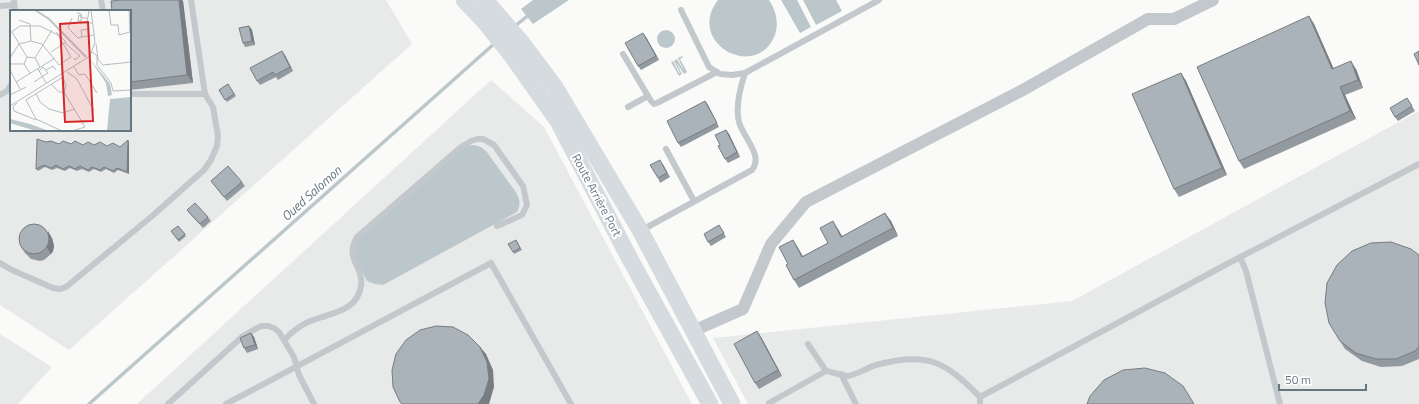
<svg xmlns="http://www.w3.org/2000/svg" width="1419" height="404" font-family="'Titillium Web',sans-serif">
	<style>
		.built { fill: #e8e9e9; fill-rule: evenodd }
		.water { fill: #bbc7cb }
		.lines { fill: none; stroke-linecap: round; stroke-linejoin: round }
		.stream { stroke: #bbc7cb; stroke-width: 3.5 }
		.lane { stroke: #c3c8cc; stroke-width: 6 }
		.street { stroke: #c3c8cc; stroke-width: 12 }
		.secondary { stroke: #d6dbdf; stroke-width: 17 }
		.wall { fill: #929a9f }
		.shaded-wall { fill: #777d82 }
		.building { fill: #aab3b9; stroke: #777d82 }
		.labels { text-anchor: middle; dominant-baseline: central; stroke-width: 4; stroke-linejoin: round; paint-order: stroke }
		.street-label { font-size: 12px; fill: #657683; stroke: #fff }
		.water-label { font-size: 13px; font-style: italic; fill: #60757c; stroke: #fff }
		.inset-river { fill: none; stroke: #bbc7cb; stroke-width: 2 }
		.inset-road { fill: none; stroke: #b5bdc2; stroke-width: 1 }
		.view { fill: #d62828; fill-opacity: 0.15; stroke: #d62828; stroke-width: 2 }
		.inset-edge { fill: none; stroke: #657683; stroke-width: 2 }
	</style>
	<rect width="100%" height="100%" fill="#fafaf8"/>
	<g class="built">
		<path d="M0 0H386L412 44 69 350 0 305ZM11 11H130V130H11Z"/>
		<polygon points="491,80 544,127 692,404 137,404"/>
		<polygon points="1419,111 1419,404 748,404 713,338 1072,301"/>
		<polygon points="0,334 52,367 18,404 0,404"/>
	</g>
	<g class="water">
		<polygon points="533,0 569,0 533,24 521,9"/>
		<path d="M718 0H769C776 11 779 22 775 35 756 82 685 43 718 0Z"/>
		<polygon points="781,0 797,0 811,27 800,33"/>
		<polygon points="803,0 836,0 842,11 816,25"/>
		<circle cx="666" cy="39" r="9"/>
		<polygon points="682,56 683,57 680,59 687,72 684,74 676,62 682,74 679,76 671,62 673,61 679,73 680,73 674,61 677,59 684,71 678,58"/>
		<path d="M474 145 481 147 486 151 515 191C520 199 521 204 517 212L383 285 375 284 367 281 353 253 355 244 360 236 466 146Z"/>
	</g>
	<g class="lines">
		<g class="stream">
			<polyline points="515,26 530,14"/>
			<polyline points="89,404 495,43"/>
		</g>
		<g class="lane">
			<polyline points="14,0 15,11"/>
			<polyline points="101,0 103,11"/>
			<polyline points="191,0 205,94"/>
			<polyline points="0,6 14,5"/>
			<polyline points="681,10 709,67 720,74 732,75 745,73"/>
			<polyline points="623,54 651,101 654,104 657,103 717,72"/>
			<polyline points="0,95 7,91 11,85"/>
			<polyline points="628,107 648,96"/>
			<polyline points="666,149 694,201"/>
			<path d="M642 230 752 170C764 156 743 137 739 122 735 106 740 88 745 73L879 0"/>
			<polyline points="1240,257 1246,271 1280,404"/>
			<polyline points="0,263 12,270 53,288 60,289 66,287 151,217 204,170 211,160 217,146 218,136 213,107 205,94 130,94"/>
			<path d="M284 340C291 333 299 326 308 322 328 313 357 313 361 286 364 265 344 260 357 237L461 147 471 141 477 139H483L494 145 523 186 527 205 522 215 497 226"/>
			<polyline points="808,344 826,371"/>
			<polyline points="841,374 856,404"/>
			<polyline points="980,397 1227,264 1419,164"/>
			<polyline points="168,404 243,336 261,326 268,326 274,328 279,332 294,357 299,375 314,404"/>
			<polyline points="226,404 491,263 571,404"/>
			<path d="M770 404 769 403 826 371C832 372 840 375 847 376 855 376 868 367 876 365 926 351 945 361 980 397V404"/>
		</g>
		<polyline class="street" points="693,331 743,309 771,244 806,202 1021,91 1148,19 1174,19 1213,0"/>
		<g class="secondary">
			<polyline points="464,0 485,22 512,56 558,121 631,261 710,404"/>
			<polyline points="485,0 522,43 555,87 640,230 732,404"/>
		</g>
	</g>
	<g class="wall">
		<polygon points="179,0 182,0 183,1 193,83 130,90 130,11"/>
		<polygon points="1309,16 1314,24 1333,68 1356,69 1363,88 1345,95 1356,119 1244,169 1239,161"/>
		<polygon points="249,26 252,30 255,45 245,47 243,43"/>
		<polygon points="646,37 659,60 641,70 638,66"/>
		<polygon points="282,51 293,71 278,80 276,77 260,85 257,81"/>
		<polygon points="1181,73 1186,81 1227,175 1179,197 1174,189"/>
		<polygon points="228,84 236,96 227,102 219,90"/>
		<polygon points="1407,98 1415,111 1398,121 1395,117"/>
		<polygon points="705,101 708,105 719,127 681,147 678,143"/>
		<polygon points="726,130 729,134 740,157 728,163 725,159 720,145"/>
		<polygon points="46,142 59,144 83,145 94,145 120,147 129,142 129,174 118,170 114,173 106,169 101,172 94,169 89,172 82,169 77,171 70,168 65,171 57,168 52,170 45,167 38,171 36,169"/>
		<polygon points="663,164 670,177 660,183 658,178"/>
		<polygon points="211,181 242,182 245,186 227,201"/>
		<polygon points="187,210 208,217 211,221 203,228 190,214"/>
		<polygon points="891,221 898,236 799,288 794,280 788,264 793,240 803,256 828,243 838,229 842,236"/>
		<polygon points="719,225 726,237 711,246 708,242"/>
		<polygon points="171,231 185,234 186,236 179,242"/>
		<polygon points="52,238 54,246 53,251 51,254 44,260 40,261 31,259 25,253 21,247"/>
		<polygon points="516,240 522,250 514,254 513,252"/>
		<polygon points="1419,255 1419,359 1402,366 1381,367 1362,361 1345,349 1340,341"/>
		<polygon points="251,333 254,337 258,349 247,353 244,348"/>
		<polygon points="761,337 782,376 759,389 755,383"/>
	</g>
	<g class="shaded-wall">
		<polygon points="179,0 182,0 183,1 193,83 187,75"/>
		<polygon points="1309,16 1314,24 1337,76 1332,69"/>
		<polygon points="249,26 252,30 255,45 252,41"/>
		<polygon points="643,33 646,37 659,60 656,56"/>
		<polygon points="282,51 285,55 293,71 290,67"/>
		<polygon points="1351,61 1356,69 1363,88 1358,80"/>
		<polygon points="1181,73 1186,81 1227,175 1222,168"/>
		<polygon points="1340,87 1345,95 1356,119 1350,111"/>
		<polygon points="705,101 708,105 719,127 717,123"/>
		<polygon points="726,130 729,134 740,157 737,152"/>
		<polygon points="128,140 129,142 129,174 127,172"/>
		<polygon points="885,213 891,221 898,236 893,228"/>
		<polygon points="833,221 838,229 846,244 841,237"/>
		<polygon points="48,231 52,238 54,246 53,251 51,254 47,248"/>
		<polygon points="793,240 798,248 807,265 802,257"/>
		<polygon points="757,331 761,337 782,376 778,370"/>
		<polygon points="251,333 254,337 258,349 255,345"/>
		<polygon points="480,347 486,354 493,370 494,387 489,404 478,404"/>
	</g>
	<g class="building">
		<polygon points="121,0 179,0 187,75 130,82 130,11 112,11 111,1"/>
		<polygon points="1309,16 1332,69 1351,61 1358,80 1340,87 1350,111 1239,161 1197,67"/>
		<polygon points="249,26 252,41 243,43 239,28"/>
		<polygon points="643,33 656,56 638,66 625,43"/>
		<polygon points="282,51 290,67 275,75 273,72 257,81 250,68"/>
		<polygon points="1419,51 1419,65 1414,54"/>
		<polygon points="1181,73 1222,168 1174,189 1132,94"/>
		<polygon points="228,84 234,94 225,100 219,90"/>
		<polygon points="1407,98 1412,106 1395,117 1390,108"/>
		<polygon points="705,101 717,123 678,143 667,121"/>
		<polygon points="726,130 737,152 725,159 718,146 720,145 715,135"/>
		<polygon points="37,139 46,142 51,141 59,144 63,141 71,144 75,141 83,145 88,142 94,145 100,142 107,146 113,143 120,147 128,140 127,172 117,168 113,171 104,167 100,170 92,167 88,170 80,166 75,169 69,166 63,169 56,165 51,168 44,165 36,169"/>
		<polygon points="660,160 667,173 658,178 650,165"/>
		<polygon points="228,166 242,182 224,197 211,181"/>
		<polygon points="195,203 208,217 200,224 187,210"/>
		<polygon points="885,213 893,228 794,280 786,265 788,264 779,247 793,240 802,257 828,243 820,228 833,221 841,237"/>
		<circle cx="34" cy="239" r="15"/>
		<polygon points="719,225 724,233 708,242 704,234"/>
		<polygon points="178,226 185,234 178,240 171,231"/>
		<polygon points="516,240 520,248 513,252 508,244"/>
		<polygon points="1391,242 1411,249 1419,255 1419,347 1415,351 1396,359 1376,359 1356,353 1340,341 1329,323 1325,303 1327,283 1337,265 1352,251 1371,243"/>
		<polygon points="436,326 453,327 468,335 480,347 487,362 489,379 484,395 478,404 402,404 400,402 393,387 392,370 396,354 406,340 420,330"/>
		<polygon points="757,331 778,370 755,383 734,344"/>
		<polygon points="251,333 255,345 244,348 240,338"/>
		<polygon points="1145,368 1165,373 1183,386 1194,404 1087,404 1090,396 1104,380 1123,370"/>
	</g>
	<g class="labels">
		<g class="street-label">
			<text transform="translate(597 195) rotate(62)">Route Arrière Port</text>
		</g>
		<g class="water-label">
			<text transform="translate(311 193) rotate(-42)">Oued Salomon</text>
		</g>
	</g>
	<g transform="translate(10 10)">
		<rect width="121" height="121" fill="#fafaf8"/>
		<path d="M79 48 100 74 102 85 98 86 96 73ZM121 87V121H97L100 89ZM0 109 20 114 39 121H26L0 113Z" fill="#bbc7cb"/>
		<path class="inset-river" d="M25 0 39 9 76 47"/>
		<path class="inset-road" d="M99 0 101 15H108L109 25 120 22 119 0M67 3 71 4 72 8H77M62 8 58 18 68 28 72 27 71 20 79 19 78 13M9 10 20 14 21 31M71 11H68L69 5 71 6V13H82M77 13 79 0M2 22 17 47M0 23 10 16H30L48 25 61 47 49 55 32 34 21 31 9 34 0 48M72 27 84 25M55 33 70 46 65 50 64 48M86 34 88 49 93 55 121 52M41 42 56 32 46 22M82 42 87 46V55L101 73 103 81 121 80M17 47 25 48 30 57M17 47 14 54 20 63M25 48 42 20M0 54H14M64 57 69 65 75 64 87 83M28 59 36 73M0 60 10 79M36 60 43 56 46 60M57 62 67 69 84 101M6 72 45 48M24 72 38 63 33 57 29 61M41 74 49 82H54M54 82 75 117 62 121M26 83 30 92 39 99 53 103 64 99M0 85 16 77M7 93 3 97 4 101 26 110M0 96 80 46 85 32 81 0M52 121 26 109 16 90 53 67 56 76 54 82"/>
		<path class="view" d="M78 12 83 111 55 112 50 14Z"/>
		<rect width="121" height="121" class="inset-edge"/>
	</g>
	<path d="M1279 384v6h87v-6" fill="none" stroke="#657683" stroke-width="2"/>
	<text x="1285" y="384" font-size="12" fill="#657683" stroke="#ffffff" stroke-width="3" paint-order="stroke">50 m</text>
</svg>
